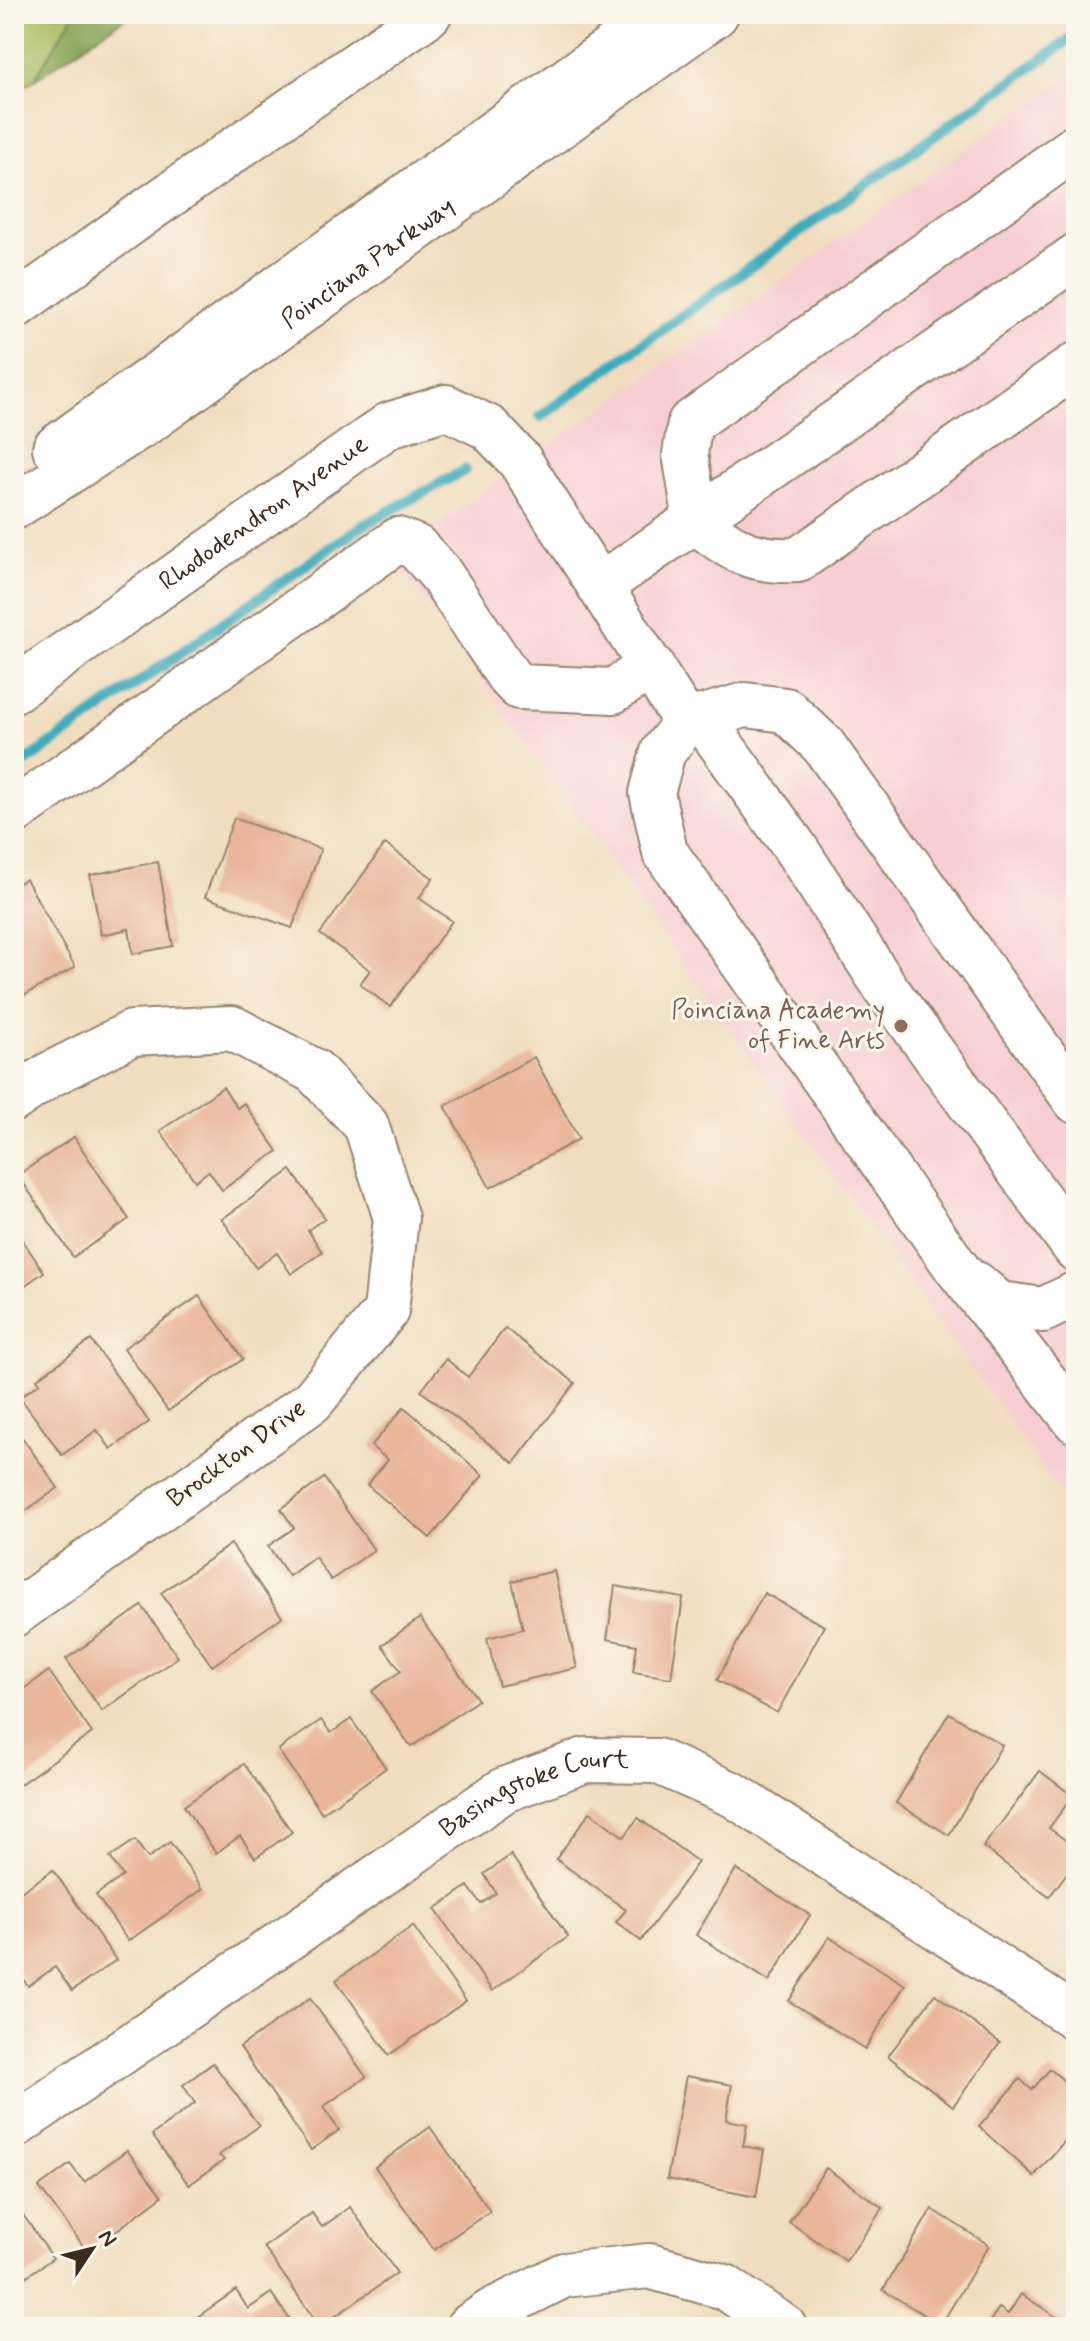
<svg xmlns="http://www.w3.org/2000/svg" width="1090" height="2341" font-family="Mynerve,sans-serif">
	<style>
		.built { fill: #f7cfd3 }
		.green { fill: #a9bc60; stroke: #72733f; stroke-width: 2 }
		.forest { fill: #86a456; stroke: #60673a; stroke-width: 2 }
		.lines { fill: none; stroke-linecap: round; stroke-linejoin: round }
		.stream { stroke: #3eabbd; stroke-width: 11 }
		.building { fill: #e9b699 }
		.minor-casing { stroke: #96846f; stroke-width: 48 }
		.highway-casing { stroke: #96846f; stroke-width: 48 }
		.minor { stroke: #fff; stroke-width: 44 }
		.highway { stroke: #fff; stroke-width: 44 }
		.education-dot { fill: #8d6e63; stroke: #fbf7ec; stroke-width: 3 }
		.labels { text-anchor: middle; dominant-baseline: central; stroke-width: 6; stroke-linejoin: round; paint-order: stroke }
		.street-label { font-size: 26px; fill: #3b2a1e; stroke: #fbf7ec }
		.education-label { font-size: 26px; fill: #785e54; stroke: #fbf7ec; text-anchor: end }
	</style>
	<rect width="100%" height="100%" fill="#fbf7ec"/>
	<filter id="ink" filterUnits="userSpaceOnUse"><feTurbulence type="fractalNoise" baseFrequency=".0125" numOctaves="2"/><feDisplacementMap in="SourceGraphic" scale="16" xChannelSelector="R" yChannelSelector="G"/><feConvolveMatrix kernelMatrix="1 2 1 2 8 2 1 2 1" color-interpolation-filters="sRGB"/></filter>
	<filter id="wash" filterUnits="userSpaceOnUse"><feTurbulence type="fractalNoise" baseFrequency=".006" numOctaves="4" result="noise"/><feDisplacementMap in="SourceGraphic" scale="32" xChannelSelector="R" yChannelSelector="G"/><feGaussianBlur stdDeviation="1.8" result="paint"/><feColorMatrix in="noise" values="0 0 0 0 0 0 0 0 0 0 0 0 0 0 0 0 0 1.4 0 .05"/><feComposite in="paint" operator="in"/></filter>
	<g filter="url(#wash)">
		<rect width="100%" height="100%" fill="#f1dec0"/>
		<polygon class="built" points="1076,71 1076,1515 393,556"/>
		<polygon class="green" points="14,14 74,14 34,80 14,93"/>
		<polygon class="forest" points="74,14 131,14 34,80"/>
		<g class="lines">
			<g class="stream">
				<polyline points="541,416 1076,35"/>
				<polyline points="14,770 360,527 465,470"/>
			</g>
		</g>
		<g id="blocks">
			<g class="building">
				<polygon points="234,818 321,849 292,928 205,897"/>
				<polygon points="385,844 433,878 419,898 452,921 390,1007 360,984 370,970 320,934"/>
				<polygon points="158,862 173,946 133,954 129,929 101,935 90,875"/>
				<polygon points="26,879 75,967 14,1001 14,885"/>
				<polygon points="534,1057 579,1139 490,1188 445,1106"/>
				<polygon points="223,1087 237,1108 244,1103 278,1151 222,1190 209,1171 195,1181 160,1131"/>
				<polygon points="74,1137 129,1219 73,1257 18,1175"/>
				<polygon points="291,1170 325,1218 308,1230 322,1252 291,1274 277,1253 256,1268 222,1219"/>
				<polygon points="14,1228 44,1272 14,1293"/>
				<polygon points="199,1296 243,1359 168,1411 124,1348"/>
				<polygon points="505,1328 575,1383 514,1463 421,1391 446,1359 468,1377"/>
				<polygon points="91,1340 149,1422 111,1449 97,1430 62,1455 20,1397 40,1383 37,1379"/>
				<polygon points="404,1407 483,1475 430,1538 367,1485 388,1460 371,1446"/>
				<polygon points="14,1426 58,1488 14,1519"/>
				<polygon points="324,1478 374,1550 331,1580 315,1557 289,1576 268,1546 294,1528 281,1509"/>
				<polygon points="231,1544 282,1617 212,1666 161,1593"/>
				<polygon points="554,1571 577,1668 499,1686 487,1638 523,1629 512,1581"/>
				<polygon points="615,1586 683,1598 671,1678 633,1672 637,1645 607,1639"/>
				<polygon points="764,1593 824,1626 777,1713 717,1680"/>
				<polygon points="142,1606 178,1657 102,1711 66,1659"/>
				<polygon points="420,1618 478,1700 411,1747 372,1691 401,1671 382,1645"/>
				<polygon points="49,1671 92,1733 19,1785 14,1778 14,1696"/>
				<polygon points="949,1713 1002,1745 949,1835 896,1803"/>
				<polygon points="351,1719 386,1768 322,1813 278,1750 321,1720 331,1733"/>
				<polygon points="244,1764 292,1832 255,1858 240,1836 216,1853 184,1806"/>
				<polygon points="1040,1771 1073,1796 1049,1828 1076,1848 1076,1861 1049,1897 983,1847"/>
				<polygon points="590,1812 624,1837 638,1818 698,1862 641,1941 616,1922 626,1910 556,1859"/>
				<polygon points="135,1840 148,1858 170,1842 203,1889 128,1941 96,1895 123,1876 110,1857"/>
				<polygon points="511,1855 568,1937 492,1991 435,1909 468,1886 481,1904 496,1893 484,1874"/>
				<polygon points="736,1869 810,1915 769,1981 696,1935"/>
				<polygon points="53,1870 116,1960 72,1991 55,1967 28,1986 14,1966 14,1897"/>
				<polygon points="413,1926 466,2001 389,2055 336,1980"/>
				<polygon points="829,1937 905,1985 865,2049 789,2001"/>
				<polygon points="935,1994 1000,2043 953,2106 888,2056"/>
				<polygon points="310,1998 366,2077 323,2107 339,2130 311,2150 240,2047"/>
				<polygon points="213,2063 259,2126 219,2155 224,2160 189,2185 152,2135 195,2103 183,2085"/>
				<polygon points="1050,2069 1076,2091 1076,2128 1034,2176 979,2127 1020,2079 1032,2090"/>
				<polygon points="686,2076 732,2085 726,2120 747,2124 743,2146 764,2150 756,2197 667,2179"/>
				<polygon points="430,2127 490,2211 434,2250 375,2167"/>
				<polygon points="127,2150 162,2196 88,2252 39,2187 70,2164 84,2182"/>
				<polygon points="826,2168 883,2208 846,2261 789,2222"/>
				<polygon points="17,2206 53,2258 14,2285 14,2208"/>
				<polygon points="350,2207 397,2273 320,2327 264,2247 312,2213 322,2227"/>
				<polygon points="932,2209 989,2245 941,2325 883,2290"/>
				<polygon points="236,2290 248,2309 271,2293 295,2327 183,2327"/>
				<polygon points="1021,2294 1072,2327 986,2327 999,2308 1008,2314"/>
			</g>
		</g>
	</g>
	<g filter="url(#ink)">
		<use href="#blocks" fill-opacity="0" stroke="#96846f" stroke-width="2"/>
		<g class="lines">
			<defs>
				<g id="minor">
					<path d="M1076 147 690 423 685 454 696 521C732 550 750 562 798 560L1076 365"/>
					<polyline points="600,586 1076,256"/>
					<path id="s1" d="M14 690 389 425 446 407 489 428 520 461 686 722"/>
					<polyline points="701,717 794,846 887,990 1076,1249"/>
					<polyline points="14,812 398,540 416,547 439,572 509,677 519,687 613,691 652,666"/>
					<polyline points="14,1099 49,1075 132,1033 232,1028 314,1071 366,1125 396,1218 386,1311 312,1401 14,1614"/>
					<polyline points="1076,1101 823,745 786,710 745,705 686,722 663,752 652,793 665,852 956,1267 1076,1421"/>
					<polyline points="976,1284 999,1304 1043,1310 1076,1294"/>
					<path id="s2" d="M14 2126 504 1790 585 1760 657 1761 734 1795 1076 2018"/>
					<polyline points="468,2327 492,2311 564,2275 649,2266 725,2287 784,2327"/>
				</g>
				<g id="highway">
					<polyline points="14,307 148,210 429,14"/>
					<polyline points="55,448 659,14"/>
					<path id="s3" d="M14 507 150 420 716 14"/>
				</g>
			</defs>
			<use href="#minor" class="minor-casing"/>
			<use href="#highway" class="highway-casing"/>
			<use href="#minor" class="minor"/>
			<use href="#highway" class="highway"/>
		</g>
	</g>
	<circle class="education-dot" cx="901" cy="1026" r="8"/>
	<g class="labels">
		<g class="street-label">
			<text stroke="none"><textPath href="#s3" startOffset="430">Poinciana Parkway</textPath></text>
			<text stroke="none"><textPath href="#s1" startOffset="306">Rhododendron Avenue</textPath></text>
			<text transform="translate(237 1454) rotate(-36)">Brockton Drive</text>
			<text stroke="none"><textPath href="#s2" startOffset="622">Basingstoke Court</textPath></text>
		</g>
		<g class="education-label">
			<text x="885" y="1011">Poinciana Academy<tspan x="885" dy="30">of Fine Arts</tspan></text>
		</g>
	</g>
	<rect width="1090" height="2341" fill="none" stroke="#fbf7ec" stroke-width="48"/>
	<g transform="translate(92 2249) rotate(55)" stroke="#fbf7ec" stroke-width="6" paint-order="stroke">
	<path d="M0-6L14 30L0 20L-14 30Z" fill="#3b2a1e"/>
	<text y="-12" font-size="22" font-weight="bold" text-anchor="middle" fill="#3b2a1e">N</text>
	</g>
</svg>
